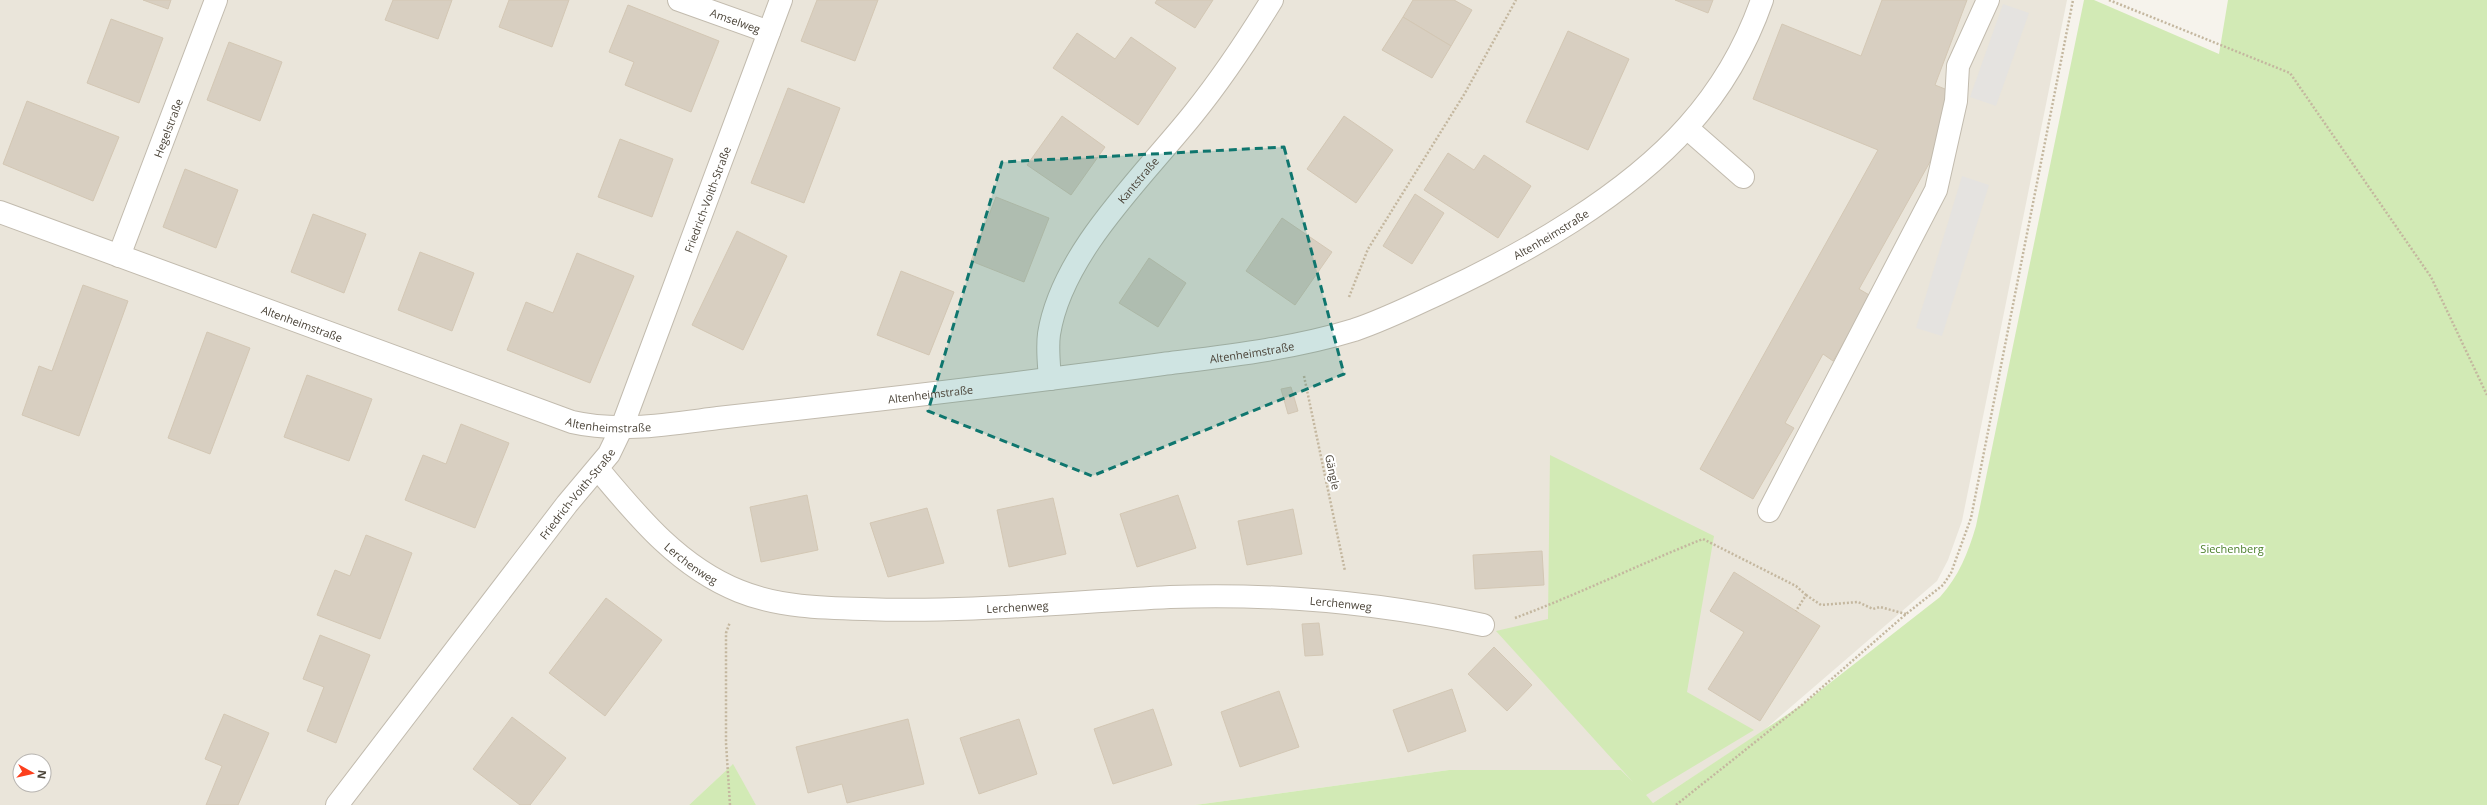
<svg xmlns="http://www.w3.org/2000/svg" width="2487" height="805" font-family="'Open Sans',sans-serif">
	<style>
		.residential { fill: #eae5da; fill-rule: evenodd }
		.green { fill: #d2eab5 }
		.parking { fill: #e5e3e0 }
		.building { fill: #d8cfc1; stroke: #d3c7b4 }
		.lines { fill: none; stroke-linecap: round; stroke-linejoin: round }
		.minor-casing { stroke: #c2bbae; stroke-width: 24 }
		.path { stroke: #c4b79f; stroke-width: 2.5; stroke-dasharray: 2 2; stroke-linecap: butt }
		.minor { stroke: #fff; stroke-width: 22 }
		.marked { fill: #0f766e; fill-opacity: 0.2; stroke: #0f766e; stroke-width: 3; stroke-dasharray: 8 5; stroke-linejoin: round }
		.labels { text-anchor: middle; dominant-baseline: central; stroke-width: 4; stroke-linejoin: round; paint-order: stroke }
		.street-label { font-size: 11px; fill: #4b4439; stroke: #fff }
		.park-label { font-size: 11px; fill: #4a7f2a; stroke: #fff }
	</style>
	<rect width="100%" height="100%" fill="#f6f3ec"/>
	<path class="residential" d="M0 0H2067L1962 521 1948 560 1937 581 1763 731 1653 803 1621 770H1449L1195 805H756L732 765 689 805H0ZM20 761H44V785H20Z"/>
	<g class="green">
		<path d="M2084 0H2094L2219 54 2228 0H2487V805H1195L1449 770H1621L1633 782 1496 631 1548 619 1550 455 1714 536 1687 692 1754 730 1646 795 1653 803 1803 704 1940 597C1959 576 1968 553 1976 526Z"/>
		<polygon points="733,764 756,805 689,805"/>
	</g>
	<g class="parking">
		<polygon points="2003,4 2029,13 1996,106 1970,97"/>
		<polygon points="1962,176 1989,185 1942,336 1916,328"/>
	</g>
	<g class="building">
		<polygon points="143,0 171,0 168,9"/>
		<polygon points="393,0 452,0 438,39 385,20"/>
		<polygon points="509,0 569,0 552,47 499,27"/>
		<polygon points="817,0 878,0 855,61 801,41"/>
		<polygon points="1157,0 1213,0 1195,28 1155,3"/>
		<polygon points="1413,0 1454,0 1472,10 1451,46 1403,17"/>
		<polygon points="1675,0 1713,0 1708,13"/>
		<polygon points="1882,0 1967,0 1935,85 1950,91 1931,160 1859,289 1871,296 1833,361 1823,354 1785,423 1794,428 1753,499 1700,469 1878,150 1753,99 1782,24 1861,56"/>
		<polygon points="628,5 719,41 691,112 625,85 634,62 609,52"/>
		<polygon points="1403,17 1451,46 1432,78 1382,50"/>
		<polygon points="111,19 163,38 139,103 87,83"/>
		<polygon points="1568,31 1629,59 1588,150 1526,122"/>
		<polygon points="1077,33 1115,59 1131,37 1176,68 1138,125 1053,68"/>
		<polygon points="229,42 282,62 260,121 207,100"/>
		<polygon points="788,88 840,108 804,203 751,183"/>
		<polygon points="27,101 119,137 93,201 3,164"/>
		<polygon points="1062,116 1105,147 1071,195 1027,165"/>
		<polygon points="1344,116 1393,150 1356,203 1307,169"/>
		<polygon points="620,139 673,159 652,217 598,197"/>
		<polygon points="1448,153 1474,170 1484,155 1531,186 1498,238 1424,190"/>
		<polygon points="185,169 238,190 216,248 163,227"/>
		<polygon points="1415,194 1444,213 1412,264 1383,246"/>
		<polygon points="996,197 1049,218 1024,282 971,261"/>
		<polygon points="313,214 366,234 344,293 291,272"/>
		<polygon points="1282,218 1332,252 1295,305 1246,271"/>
		<polygon points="737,231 787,256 743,350 692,325"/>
		<polygon points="420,252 474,273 452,331 398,310"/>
		<polygon points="577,253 634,276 590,383 507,350 526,302 553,313"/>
		<polygon points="1149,258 1186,283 1158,327 1119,303"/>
		<polygon points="901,271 954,292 929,355 877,335"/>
		<polygon points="83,285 128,301 79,436 22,415 39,366 52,371"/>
		<polygon points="207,332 250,348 210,454 168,438"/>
		<polygon points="307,375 372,399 349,461 284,437"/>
		<polygon points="1291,387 1298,411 1288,414 1281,389"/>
		<polygon points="461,424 509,443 475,528 405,500 423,455 446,464"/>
		<polygon points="807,495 818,550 761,562 750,507"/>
		<polygon points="1178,495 1196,548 1137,567 1120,514"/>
		<polygon points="1053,498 1066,554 1009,567 997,510"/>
		<polygon points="927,508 944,563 888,577 870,523"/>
		<polygon points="1293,509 1302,554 1247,565 1238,521"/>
		<polygon points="366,535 412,553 380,639 317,615 335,570 350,576"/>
		<polygon points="1542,551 1544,585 1475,589 1473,555"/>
		<polygon points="1734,572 1820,626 1760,721 1708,689 1744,632 1710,611"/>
		<polygon points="606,598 662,640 605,716 549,673"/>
		<polygon points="1319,623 1323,655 1305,656 1302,624"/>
		<polygon points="320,635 370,655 336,743 307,731 324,687 303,679"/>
		<polygon points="1494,647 1532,685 1507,711 1468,674"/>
		<polygon points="1452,689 1466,731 1408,752 1393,710"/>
		<polygon points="1279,691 1299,747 1240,767 1221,712"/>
		<polygon points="1153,709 1172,765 1113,784 1094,729"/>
		<polygon points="224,714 269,733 238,805 206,805 222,766 205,759"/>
		<polygon points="512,717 566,758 530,805 520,805 473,769"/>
		<polygon points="908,719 924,784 847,803 842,784 808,793 796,747"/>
		<polygon points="1019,719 1037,774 979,794 960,738"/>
	</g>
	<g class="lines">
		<defs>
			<g id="minor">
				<path id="s1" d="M679 0 769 32"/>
				<polyline points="1687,128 1743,177"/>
				<path id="s2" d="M0 212 572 422C620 433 670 424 718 418 774 412 829 405 884 399 977 388 1070 377 1163 364 1227 356 1292 349 1354 330 1384 320 1412 306 1440 293 1524 254 1626 196 1688 126 1721 89 1746 46 1762 0"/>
				<path id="s3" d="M119 256 216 0"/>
				<path id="s4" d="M1050 379C1049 364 1047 349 1049 334 1062 252 1144 176 1194 113 1223 77 1248 39 1272 0"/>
				<path id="s5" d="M598 469C638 517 679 567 739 591 778 607 822 608 864 609 966 613 1068 602 1170 597 1275 593 1380 603 1483 625"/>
				<polyline points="1769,511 1936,190 1956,101 1958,66 1988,0"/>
				<path id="s6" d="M337 805 567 504 609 454 622 427 781 0"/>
			</g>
		</defs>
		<use href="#minor" class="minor-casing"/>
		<g class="path">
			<polyline points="2109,0 2290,73 2431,277 2487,395"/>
			<polyline points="1349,297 1368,249 1465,93 1516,0"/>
			<polyline points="1304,376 1345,571"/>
			<polyline points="1806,595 1821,605 1858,602 1873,609 1880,607 1906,614"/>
			<path d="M1515 618C1579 594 1640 564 1703 539L1796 586 1806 595 1796 611"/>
			<polyline points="730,805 726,743 726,633 730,622"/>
			<polyline points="1676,805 1803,704 1906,614 1943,585 1951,573 1971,518 2073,0"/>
		</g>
		<use href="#minor" class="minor"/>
	</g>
	<path class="marked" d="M1284 147 1344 374 1092 476 928 411 1002 162Z"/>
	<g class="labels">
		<g class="street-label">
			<text stroke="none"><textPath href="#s1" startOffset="60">Amselweg</textPath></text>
			<text stroke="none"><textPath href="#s3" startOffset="137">Hegelstraße</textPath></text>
			<text stroke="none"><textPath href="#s4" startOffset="225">Kantstraße</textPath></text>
			<text stroke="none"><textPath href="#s6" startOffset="717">Friedrich-Voith-Straße</textPath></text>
			<text stroke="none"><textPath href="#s2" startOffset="1618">Altenheimstraße</textPath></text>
			<text stroke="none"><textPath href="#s2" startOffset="322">Altenheimstraße</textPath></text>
			<text stroke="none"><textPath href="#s2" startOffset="1294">Altenheimstraße</textPath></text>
			<text stroke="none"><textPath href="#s2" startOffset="970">Altenheimstraße</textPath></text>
			<text stroke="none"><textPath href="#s2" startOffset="646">Altenheimstraße</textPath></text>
			<text transform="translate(1333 472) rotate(78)">Gängle</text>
			<text stroke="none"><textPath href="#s6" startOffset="393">Friedrich-Voith-Straße</textPath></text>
			<text stroke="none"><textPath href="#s5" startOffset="133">Lerchenweg</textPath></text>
			<text stroke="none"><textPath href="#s5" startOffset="793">Lerchenweg</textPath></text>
			<text stroke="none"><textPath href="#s5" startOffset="469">Lerchenweg</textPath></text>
		</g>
		<g class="park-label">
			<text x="2232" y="548">Siechenberg</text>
		</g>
	</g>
	<g transform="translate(32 773) rotate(98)"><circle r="19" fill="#ffffff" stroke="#b7b4b0"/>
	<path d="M0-3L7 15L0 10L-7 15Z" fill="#fc3f1d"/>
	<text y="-6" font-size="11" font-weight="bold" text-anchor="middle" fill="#4b4439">N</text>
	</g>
</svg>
